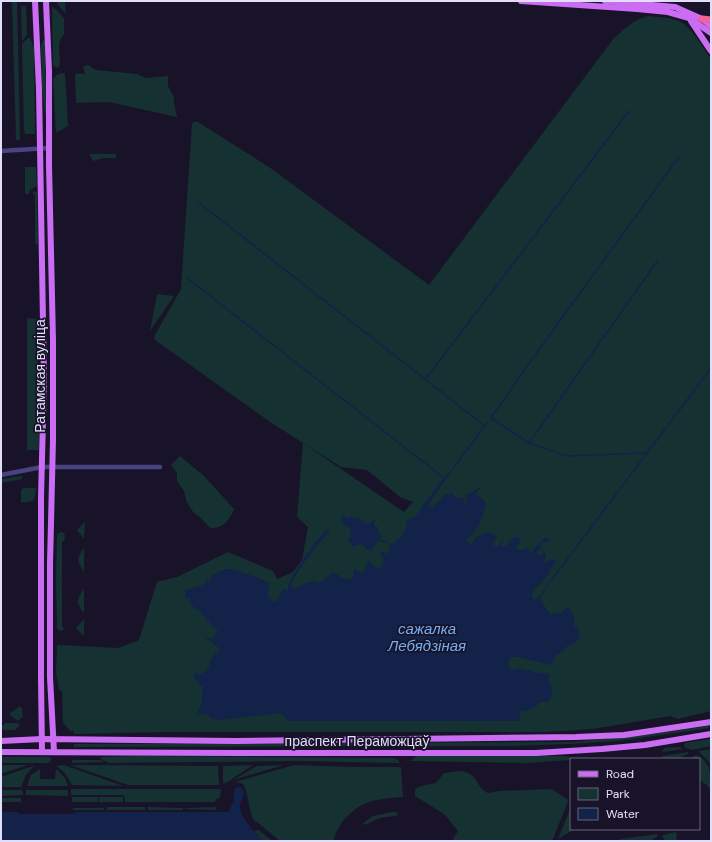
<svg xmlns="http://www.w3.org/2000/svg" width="712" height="842" font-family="'DM Sans',sans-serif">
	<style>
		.green { fill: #163132 }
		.water { fill: #122248 }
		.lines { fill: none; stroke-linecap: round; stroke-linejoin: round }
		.stream { stroke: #122248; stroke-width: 1.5 }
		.minor { stroke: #494283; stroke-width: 4.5 }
		.major { stroke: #cb6df3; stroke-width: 6 }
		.highway { stroke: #f2629c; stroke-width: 7 }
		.labels { text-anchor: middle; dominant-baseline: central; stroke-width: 3.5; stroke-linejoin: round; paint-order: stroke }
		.street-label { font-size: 14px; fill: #e3ddfc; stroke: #181328 }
		.water-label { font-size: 15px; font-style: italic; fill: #74aff3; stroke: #181328 }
	</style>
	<rect width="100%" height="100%" fill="#181328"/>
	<g class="green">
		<polygon points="12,1 17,1 20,140 16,140"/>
		<polygon points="59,1 65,1 66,14 58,5 57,3"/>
		<polygon points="21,6 26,6 27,35 22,41"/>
		<path d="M52 6 64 18V35C56 41 60 55 60 64L59 67 57 68 53 65Z"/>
		<path d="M648 16C658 17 669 17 679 21 692 27 703 48 711 59V711L678 719 670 716 593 729 547 732H168L74 734V731H70L63 723 62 691 59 690 56 672 57 646 59 645 118 648 139 640 157 582 177 577 228 552 273 571 277 579 293 572 302 560 308 527 297 517 303 443 404 512 413 502 400 497 367 470 341 467 270 422 155 340 154 338 155 335 181 289 192 124 194 122H198L269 167 429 285 614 38C626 28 631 21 648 16Z"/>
		<polygon points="28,38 30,38 34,48 35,134 25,134 24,130 22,44"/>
		<polygon points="43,40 45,42 46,113 45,113 42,87 41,45"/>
		<polygon points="88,65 96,70 137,74 145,78 168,76 168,86 174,97 174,102 177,117 109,102 76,103 75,74 85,74 83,66"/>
		<polygon points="65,73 68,126 56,133 53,79 58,74"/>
		<polygon points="89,154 114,154 116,155 116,158 103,158 93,161"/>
		<polygon points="25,167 36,167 37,186 30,190 29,194 25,194"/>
		<polygon points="33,191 37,192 37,193 38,245 35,244 35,194 33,194"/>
		<polygon points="157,294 174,296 150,331"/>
		<polygon points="28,318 37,319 39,450 27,450 27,319"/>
		<path d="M180 456 204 476 234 509C229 521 223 529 210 528L200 517 194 513 189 506 186 500 184 491 177 481V473L171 465Z"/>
		<polygon points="22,476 22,479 1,483 1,479"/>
		<path d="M23 488H36C35 501 34 503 21 502V490Z"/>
		<polygon points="85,522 84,539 77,530"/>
		<polygon points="60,532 64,533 65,536 64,541 62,541 62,627 64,628 64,629 61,631 58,630 57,628 56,580 57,535"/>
		<path d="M84 548V572C77 560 76 559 84 548Z"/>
		<path d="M84 588V613C75 601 77 601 84 588Z"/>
		<polygon points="84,619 84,636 76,628"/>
		<polygon points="20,706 22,709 23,717 18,721 9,714"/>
		<polygon points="5,723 18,723 20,725 15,730 5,730 2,729 2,726"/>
		<polygon points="708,726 709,728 703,729 618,741 569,744 504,746 74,747 74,744 571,742 654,734"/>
		<polygon points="709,739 711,739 711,746 692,750 684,747 685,743"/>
		<polygon points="679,747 684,749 662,752 664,748"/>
		<polygon points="711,749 710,763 698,751"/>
		<path d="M688 752V754C680 758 670 763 662 757V756Z"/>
		<polygon points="418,755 565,756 573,759 571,759 571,760 527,763 410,761"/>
		<polygon points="696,755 703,759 709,767 709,775 710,768 711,769 711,790 707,786 707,783 706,785 699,779 699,759 688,759"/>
		<polygon points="138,756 393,758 398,760 400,763 295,761 109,763 101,759 101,757"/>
		<polygon points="1,757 48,757 51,758 51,760 48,763 1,763"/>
		<polygon points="72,760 101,760 105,762 72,763"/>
		<polygon points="1,765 28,765 1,774"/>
		<polygon points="64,765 123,786 72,785 65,773 56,766"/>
		<polygon points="70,765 218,766 219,785 128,785"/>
		<polygon points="253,765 226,783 223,783 223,766"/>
		<polygon points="284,765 233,780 257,766"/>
		<path d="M294 765 350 767H401L403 797C376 799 361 800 343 821 339 827 334 834 334 841H280L253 819C248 807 249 795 243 784L235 782Z"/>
		<polygon points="33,766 33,767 26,775 21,787 1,787 1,777"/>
		<polygon points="40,769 40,779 55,779 56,769 65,778 68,786 27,786 31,775"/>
		<path d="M461 771C480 774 474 786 488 793L499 791 552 789 567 799 568 802 552 841H452L458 831 444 814 415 796V789L421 786 436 783 444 773Z"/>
		<polygon points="71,789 221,789 220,798 216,799 215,802 125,802 124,795 71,795"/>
		<polygon points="1,790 22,790 23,795 1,796"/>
		<polygon points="26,790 68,790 68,796 26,795"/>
		<rect x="72" y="797" width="26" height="5"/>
		<rect x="99" y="797" width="24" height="5"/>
		<rect x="1" y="798" width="20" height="4"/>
		<rect x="107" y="807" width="38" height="3"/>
		<polygon points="148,807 183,808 183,810 148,810"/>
		<polygon points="216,807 216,810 185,809 185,808"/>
		<polygon points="571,807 571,829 575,829 558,839"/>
		<rect x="73" y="808" width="31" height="2"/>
		<polygon points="391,812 396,812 398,815 394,816 380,818 365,825 363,823 373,816"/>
		<polygon points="259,830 272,841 262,841 254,831"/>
		<polygon points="676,832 677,841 665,841 662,836 666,834"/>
		<polygon points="657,834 658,836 650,841 618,841 621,839"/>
	</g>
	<g class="water">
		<path d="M452 470 428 505 429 507H434L436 503H438L439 499 441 500 445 494 449 495 450 493 453 494V496L459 498 462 497 465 502 464 504 466 505 467 503 466 495 481 487 476 494 478 497H481L486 503 482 518 480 520C480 529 470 533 466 541L467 543 471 544C473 542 474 540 475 538 481 534 492 530 497 537L493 543 494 546H500L499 544 505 537 501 544 502 546 505 547 508 544V542L510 541 514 537H519L520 544 516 545 517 549 523 550 525 549V547L528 549 531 554C534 546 540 544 545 537L551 539V540C547 543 542 541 540 545L541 549H538L537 553 541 556 544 549H545L544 551 546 556 544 561 546 562H548L549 560 553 559 556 562 550 569V572L544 580 533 590 532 597 534 600 539 597 550 581H551L542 595 540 600 551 615 557 613 560 614 565 609 569 608 575 619 573 625 579 630 578 635 580 637 576 642 566 647 564 650 555 656 553 663 551 665 518 657H511L507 664 511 671C517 668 519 667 525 671L529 669 533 672 549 674V682L552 687V695L548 702H540L537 704 538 705 532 709 530 708 528 712 526 710 520 712 519 715 521 720 519 721H289L280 713 218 720 210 718 209 715 197 713 201 705 203 687 199 684 197 680 194 679V673C203 675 208 673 210 663L209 660 212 659 214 653 217 654 219 648 213 643 202 635 211 639 213 638 218 630 211 625 210 622 206 620 203 614 190 604 191 601 189 598H185V590L203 585 207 580H211L212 575C216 573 222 570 226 569 235 568 260 579 269 583L268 593 267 595 274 602 278 600 283 589H285L287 591 288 590V585C292 580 291 578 294 574 302 561 317 538 329 528V531L303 564 290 585 295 589 303 584 315 581 317 583 321 582 332 573 338 574 340 577 347 579 353 578 354 569 361 572 365 571 366 564 369 561 375 567 381 568 384 560 380 553 383 552 387 554 391 548 389 547V544L378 540 372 550 369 551 363 545 359 544 357 546H351L352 544 348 540 351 536C350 525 348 528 341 522L342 516 344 513 345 519 351 516 355 519 358 517 367 524H369L373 520H375L374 526 378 527V533L382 536 380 540H384L391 544C401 541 406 530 407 520L415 517 444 477Z"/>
		<path d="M237 787 242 788 244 792C244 797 241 800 240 805 238 815 256 833 262 841H1V812H17L20 814H73L76 812H229L232 804 234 802V790Z"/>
	</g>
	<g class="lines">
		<g class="stream">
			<polyline points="198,202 485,426"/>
			<polyline points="187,278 444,478"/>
			<polyline points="425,380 629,111"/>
			<polyline points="529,443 658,260"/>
			<polyline points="646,453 566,456 529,443 491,418 535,355 678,158"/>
			<polyline points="452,470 487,423"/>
			<polyline points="551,581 711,368"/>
		</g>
		<g class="minor">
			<polyline points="1,151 49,148"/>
			<polyline points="1,475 42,467 160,467"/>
		</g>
		<g class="major">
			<polyline points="35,1 39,89 44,380 41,497 41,679 42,752"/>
			<polyline points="46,1 49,71 49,165 53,340 53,440 50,564 50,677 54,752"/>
			<polyline points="521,1 637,9 668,12 689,18 711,33"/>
			<polyline points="605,1 675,7 702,19 711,26"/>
			<polyline points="691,21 711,51"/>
			<polyline points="1,741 42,739 236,741 576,737 624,735 711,722"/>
			<polyline points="1,752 238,753 536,753 602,749 645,745 711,734"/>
		</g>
		<polyline class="highway" points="702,19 711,20"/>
	</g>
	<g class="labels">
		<g class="street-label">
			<text transform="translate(40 376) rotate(-90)">Ратамская вуліца</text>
			<text x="357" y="741">праспект Пераможцаў</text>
		</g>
		<g class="water-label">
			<text x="427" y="629">сажалка<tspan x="427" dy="17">Лебядзіная</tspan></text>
		</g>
	</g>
	<rect width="712" height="842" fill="none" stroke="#e3ddfc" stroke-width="4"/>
	<rect x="570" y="758" width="130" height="72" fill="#181328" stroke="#69647d"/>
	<rect x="578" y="771" width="20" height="6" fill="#cb6df3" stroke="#69647d"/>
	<text x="606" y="778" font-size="12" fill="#e3ddfc">Road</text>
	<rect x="578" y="788" width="20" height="12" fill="#163132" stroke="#69647d"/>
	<text x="606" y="798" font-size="12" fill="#e3ddfc">Park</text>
	<rect x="578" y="808" width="20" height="12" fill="#122248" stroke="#69647d"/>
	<text x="606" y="818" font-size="12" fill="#e3ddfc">Water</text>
</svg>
